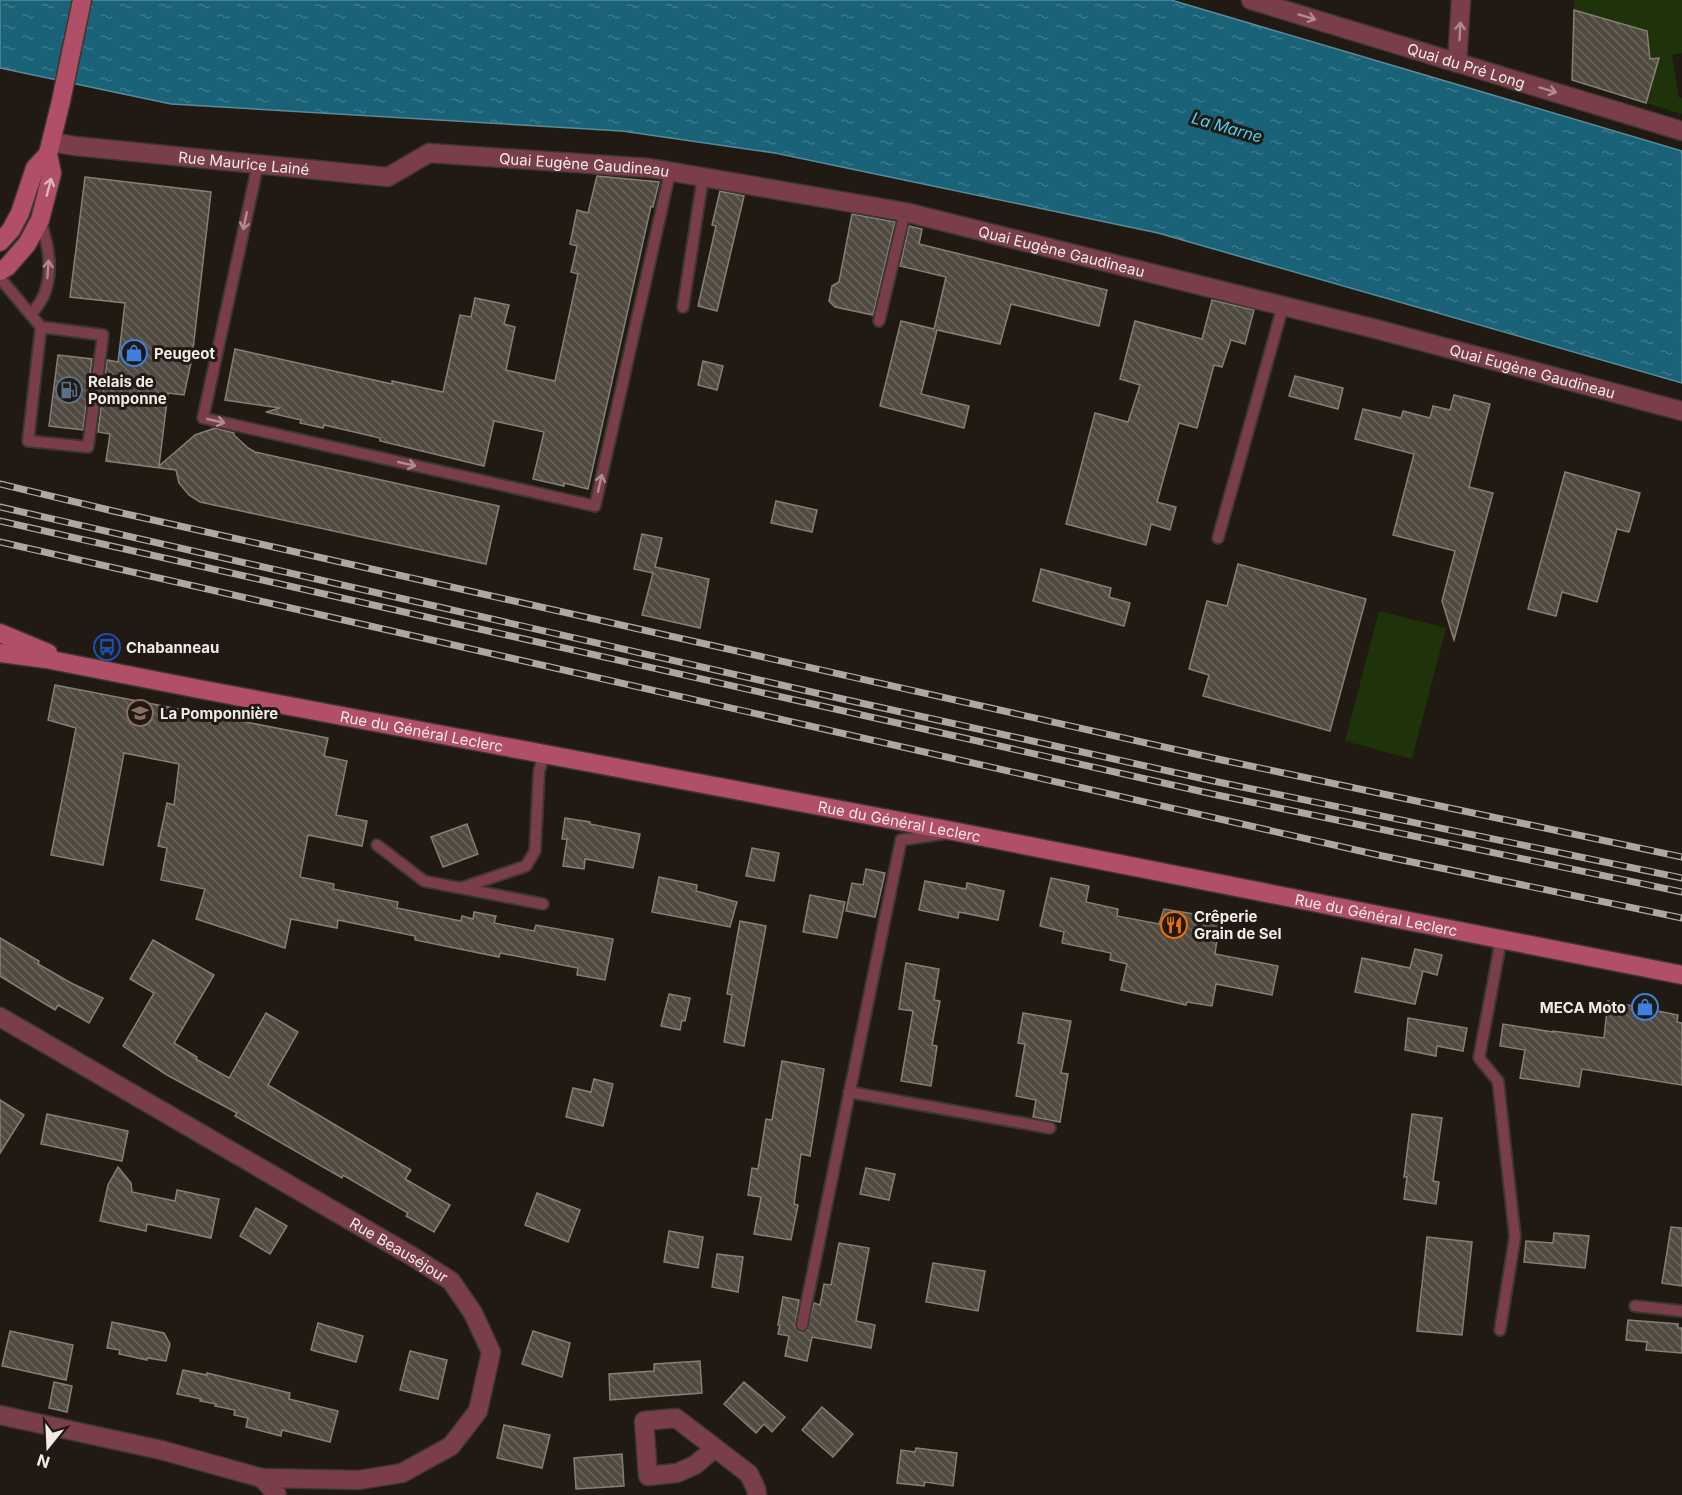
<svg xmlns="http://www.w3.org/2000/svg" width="1682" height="1495" font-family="Inter,sans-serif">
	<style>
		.grass { fill: #1f330a }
		.water { fill: url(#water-ripples); stroke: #5a8b99; stroke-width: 1.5 }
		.building { fill: url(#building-back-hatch); stroke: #867f74; stroke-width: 1.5 }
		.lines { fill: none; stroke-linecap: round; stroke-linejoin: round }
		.lane-casing { stroke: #3d3730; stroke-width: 14 }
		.street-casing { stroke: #3d3730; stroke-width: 21 }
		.secondary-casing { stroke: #3d3730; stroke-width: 21 }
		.lane { stroke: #7a3e4a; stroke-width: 10 }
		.street { stroke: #7a3e4a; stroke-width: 18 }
		.secondary { stroke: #b04f65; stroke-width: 18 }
		.rail-casing { stroke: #aca8a1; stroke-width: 7 }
		.rail { stroke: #201a12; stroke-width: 4.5; stroke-dasharray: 14; stroke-linecap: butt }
		.oneway { stroke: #af8c90 }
		.oneway2 { stroke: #d9b4b8 }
		.labels { text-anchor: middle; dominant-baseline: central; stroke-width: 6; stroke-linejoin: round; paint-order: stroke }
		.street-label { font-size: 15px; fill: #efebe5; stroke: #201a12 }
		.poi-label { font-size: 15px; font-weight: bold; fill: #efebe5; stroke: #201a12; text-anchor: start }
		.water-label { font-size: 16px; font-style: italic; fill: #4dd1f9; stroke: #201a12 }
	</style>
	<defs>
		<pattern id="water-ripples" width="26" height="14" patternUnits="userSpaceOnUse" patternTransform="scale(1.5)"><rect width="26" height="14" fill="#1a6278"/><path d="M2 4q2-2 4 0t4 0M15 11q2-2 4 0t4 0" fill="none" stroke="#3c798b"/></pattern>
		<pattern id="building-back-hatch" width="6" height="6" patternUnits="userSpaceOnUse" patternTransform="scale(1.5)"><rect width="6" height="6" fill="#514a40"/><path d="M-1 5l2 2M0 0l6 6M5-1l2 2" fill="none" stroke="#6a645b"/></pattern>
	</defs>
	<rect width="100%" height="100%" fill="#201a12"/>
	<g class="grass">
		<polygon points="1574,0 1682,0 1682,53 1672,55 1679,98 1682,98 1682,114 1646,103 1652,80 1647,31 1574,10"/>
		<polygon points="1379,611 1446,628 1412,759 1345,741"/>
	</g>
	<polygon class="water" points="0,0 1171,0 1682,151 1682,383 1158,233 775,153 622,131 171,104 0,68"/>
	<g class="building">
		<polygon points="1574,10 1647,31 1650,59 1659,58 1646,103 1572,80"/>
		<polygon points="597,176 659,182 653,207 651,206 588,489 564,483 564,486 533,479 544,432 494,421 484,466 380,441 380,438 324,425 323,428 300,423 301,420 266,412 280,408 225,400 235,349 392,384 392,381 443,392 460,315 471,317 475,298 509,305 504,324 515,327 506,370 555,381 578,274 571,272 577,246 570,244 577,210 588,213"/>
		<polygon points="85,177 211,192 192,358 184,395 168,393 159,466 195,435 215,428 234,433 234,435 248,448 255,452 499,506 486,564 200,502 189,495 179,483 176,470 106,461 110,434 98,432 107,360 118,362 125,303 70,297"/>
		<polygon points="720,191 744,196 717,311 698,306 716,226 712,225"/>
		<polygon points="852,214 895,222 873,315 835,307 829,301 832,286 839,282"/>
		<polygon points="909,226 922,229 919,244 1107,290 1099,326 1011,304 1000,344 937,330 921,394 969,406 964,428 880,406 901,321 934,329 946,277 900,266"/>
		<polygon points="1212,300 1254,310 1245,344 1231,340 1222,367 1214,365 1197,428 1179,423 1157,502 1176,507 1170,530 1151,524 1146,545 1066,524 1095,413 1128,422 1140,385 1120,379 1135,321 1202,339"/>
		<polygon points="58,355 92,359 83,430 49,426"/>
		<polygon points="703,361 723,366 717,390 698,385"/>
		<polygon points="1295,376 1343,388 1338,409 1289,396"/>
		<polygon points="1454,395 1490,404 1469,487 1493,493 1454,640 1442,601 1455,551 1393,535 1414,454 1355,439 1363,409 1401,418 1403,411 1430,418 1433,406 1450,410"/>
		<polygon points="1565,472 1640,493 1629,532 1617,529 1597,602 1562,592 1556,616 1528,609"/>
		<polygon points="776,501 817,510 812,532 771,523"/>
		<polygon points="642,534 662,538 655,567 709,579 700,628 642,615 653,573 634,569"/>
		<polygon points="1238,564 1366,599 1330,731 1203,696 1209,675 1189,669 1207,601 1227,606"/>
		<polygon points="1041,569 1111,588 1109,597 1130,603 1124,626 1033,601"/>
		<polygon points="55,685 328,738 324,756 347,761 336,815 367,821 362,846 308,835 300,877 334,884 333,889 398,902 397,908 461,921 462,916 473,919 474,912 496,916 494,923 534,931 536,925 613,939 605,980 577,975 578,968 500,953 499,957 415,940 415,936 338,920 337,928 291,919 285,948 196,919 205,889 161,880 167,848 158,846 167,803 174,805 179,764 124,753 103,865 51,855 76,728 48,720"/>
		<polygon points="565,818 590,822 590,824 640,834 633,868 585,859 584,869 563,866 567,839 562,839"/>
		<polygon points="467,824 478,854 443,867 431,837"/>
		<polygon points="752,848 779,853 774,881 746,876"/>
		<polygon points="866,869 885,873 875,917 846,911 852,883 863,885"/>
		<polygon points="659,877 697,885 696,891 737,902 730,927 652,912"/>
		<polygon points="1051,878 1089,886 1086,902 1118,909 1117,916 1159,924 1164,909 1220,918 1215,954 1278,966 1272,995 1216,984 1212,1006 1187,1002 1186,1005 1121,990 1127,964 1110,960 1111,953 1062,943 1064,932 1040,926"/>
		<polygon points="925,881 966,889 967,883 1004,891 998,920 959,912 958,918 919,910"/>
		<polygon points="810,895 845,902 837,938 803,932"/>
		<polygon points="740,921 766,926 744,1046 724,1042 732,995 727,994"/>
		<polygon points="0,938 39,961 38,964 71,983 103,998 89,1023 58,1005 55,1010 0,976"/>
		<polygon points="153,940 214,975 174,1043 197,1057 196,1059 229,1078 266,1013 298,1032 268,1085 411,1170 405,1179 450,1205 434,1232 406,1216 408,1213 343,1175 342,1178 235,1116 237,1113 167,1075 123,1046 154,993 130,979"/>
		<polygon points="1415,949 1442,955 1437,975 1423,971 1415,1004 1355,992 1362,958 1410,968"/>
		<polygon points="906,963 939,969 934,1000 940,1001 932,1045 937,1046 931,1086 901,1081 913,1011 899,1009"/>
		<polygon points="669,994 690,998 685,1021 682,1020 680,1030 661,1026"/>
		<polygon points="1608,1001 1678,1015 1677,1022 1682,1023 1682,1085 1582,1069 1579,1087 1520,1078 1525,1050 1500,1046 1503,1024 1553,1032 1553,1031 1604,1038"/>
		<polygon points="1023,1013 1071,1021 1061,1073 1068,1074 1060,1122 1033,1117 1036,1100 1016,1096 1025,1044 1018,1043"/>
		<polygon points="1408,1018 1467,1028 1463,1051 1437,1046 1436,1056 1405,1050"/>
		<polygon points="782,1061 824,1069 810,1156 801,1154 794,1204 798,1205 791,1240 754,1234 761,1197 748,1195 752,1168 758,1169 766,1119 772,1120"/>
		<polygon points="594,1079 613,1084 603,1126 566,1117 573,1088 591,1092"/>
		<polygon points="0,1100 24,1115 0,1153"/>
		<polygon points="47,1114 128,1131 122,1161 41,1144"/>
		<polygon points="1412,1114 1442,1118 1433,1181 1439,1182 1436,1204 1404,1199 1407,1177 1404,1177"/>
		<polygon points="118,1167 131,1183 132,1192 175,1201 177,1190 219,1199 211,1238 147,1224 146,1231 100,1221 108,1185"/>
		<polygon points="866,1168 895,1174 889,1200 860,1194"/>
		<polygon points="537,1193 580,1210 568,1242 525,1225"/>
		<polygon points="256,1208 287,1226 270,1254 240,1236"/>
		<polygon points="1671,1227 1682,1228 1682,1286 1662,1283"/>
		<polygon points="669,1231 703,1237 698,1268 664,1262"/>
		<polygon points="1554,1233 1589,1236 1585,1268 1524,1262 1526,1241 1553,1243"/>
		<polygon points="1427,1237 1472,1242 1462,1335 1417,1331"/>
		<polygon points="839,1243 869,1248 856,1321 875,1325 871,1348 812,1337 807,1361 785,1356 789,1336 778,1334 780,1325 778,1325 783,1297 799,1300 795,1327 800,1332 807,1330 814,1303 820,1305 824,1284 831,1285"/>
		<polygon points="717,1254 743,1257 738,1292 712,1287"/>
		<polygon points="933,1263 985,1271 978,1311 926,1302"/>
		<polygon points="1628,1320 1678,1324 1678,1328 1682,1328 1682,1353 1646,1350 1647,1342 1626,1340"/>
		<polygon points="112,1322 164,1333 170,1344 166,1361 147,1358 147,1360 119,1354 120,1350 107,1348"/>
		<polygon points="318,1323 363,1336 356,1362 311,1350"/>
		<polygon points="10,1331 73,1345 66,1380 2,1366"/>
		<polygon points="533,1331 570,1343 562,1377 522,1364"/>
		<polygon points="410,1351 447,1360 438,1399 400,1390"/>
		<polygon points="700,1361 702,1393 610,1400 609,1374 654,1371 654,1364"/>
		<polygon points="183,1370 207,1375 207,1373 290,1393 289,1399 338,1411 330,1442 282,1430 281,1436 246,1427 248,1418 234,1415 235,1410 215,1406 216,1404 200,1401 201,1399 177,1394"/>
		<polygon points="54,1382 72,1386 67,1412 49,1408"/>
		<polygon points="744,1382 785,1417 772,1432 764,1424 756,1433 724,1404"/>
		<polygon points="822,1407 853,1434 833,1457 802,1430"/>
		<polygon points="504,1425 550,1435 542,1468 497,1458"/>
		<polygon points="916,1448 957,1453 953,1486 925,1482 924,1486 897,1483 901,1450 915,1452"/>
		<polygon points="622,1454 624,1486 576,1489 574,1458"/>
	</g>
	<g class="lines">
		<defs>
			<g id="lane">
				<polyline points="258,164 203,418 595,506 670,172"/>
				<polyline points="0,278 41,327 103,335 88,447 28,441 41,327"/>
				<polyline points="683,307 703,177"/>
				<path d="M31 315C35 309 41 302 44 295 54 270 48 244 40 220"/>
				<polyline points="879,321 905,212"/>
				<polyline points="1218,538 1283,306"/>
				<polyline points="377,845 424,881 543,904"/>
				<polyline points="461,888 526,866 535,851 539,772 544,754"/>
				<polyline points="849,1092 1050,1128"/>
				<polyline points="1635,1306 1682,1311"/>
				<polyline points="802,1325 901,840 942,834"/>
				<polyline points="1500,1330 1515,1237 1498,1081 1479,1058 1501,940"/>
			</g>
			<g id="street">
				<path id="s1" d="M1251 0 1682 131"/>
				<polyline points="1457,63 1461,0"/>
				<path id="s2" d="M51 142 75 146 388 177 429 153 650 168 905 212 1376 329 1682 411"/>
				<path id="s3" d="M0 1017 415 1258 451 1281 473 1313 491 1352 478 1411 451 1446 402 1473 359 1480 262 1478 161 1450 0 1415"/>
				<polyline points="715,1448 695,1465 677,1473 648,1476 644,1421 676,1418 749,1474 756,1489 757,1495"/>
				<polyline points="262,1478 277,1495"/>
			</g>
			<g id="secondary">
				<polyline points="0,242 11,230 20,213 35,168 48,154"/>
				<polyline points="0,271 7,267 27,244 40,220 52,173 48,154 61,101 82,0"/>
				<polyline points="0,633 48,653"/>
				<path id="s4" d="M0 653 46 659 199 689 958 832 1682 975"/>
			</g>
		</defs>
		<use href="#lane" class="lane-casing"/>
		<use href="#street" class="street-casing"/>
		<use href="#secondary" class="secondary-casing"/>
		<use href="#lane" class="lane"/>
		<use href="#street" class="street"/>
		<use href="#secondary" class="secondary"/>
		<defs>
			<g id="rail">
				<polyline points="0,484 113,511 1222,760 1682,857"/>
				<polyline points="0,507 847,700 1218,782 1682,878"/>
				<polyline points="0,521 1217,795 1682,892"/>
				<polyline points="0,542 1378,855 1682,918"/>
			</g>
		</defs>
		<use href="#rail" class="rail-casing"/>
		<use href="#rail" class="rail"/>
	</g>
	<defs><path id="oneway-shaft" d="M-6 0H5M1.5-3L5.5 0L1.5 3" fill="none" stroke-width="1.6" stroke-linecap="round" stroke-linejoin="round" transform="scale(1.5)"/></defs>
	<g class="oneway">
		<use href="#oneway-shaft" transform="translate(1307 17) rotate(17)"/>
		<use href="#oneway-shaft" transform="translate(1460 31) rotate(-87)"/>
		<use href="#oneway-shaft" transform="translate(1548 90) rotate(17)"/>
		<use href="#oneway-shaft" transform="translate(245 221) rotate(102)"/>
		<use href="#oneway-shaft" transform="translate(48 269) rotate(-86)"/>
		<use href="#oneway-shaft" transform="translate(216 421) rotate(13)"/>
		<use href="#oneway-shaft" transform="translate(407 464) rotate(13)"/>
		<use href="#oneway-shaft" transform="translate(600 483) rotate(-77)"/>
	</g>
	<use class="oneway2" href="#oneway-shaft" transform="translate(49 187) rotate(-75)"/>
	<defs>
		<symbol id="shop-ring" viewBox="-11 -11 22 22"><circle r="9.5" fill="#201a12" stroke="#3f7fe0" stroke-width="1.5"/><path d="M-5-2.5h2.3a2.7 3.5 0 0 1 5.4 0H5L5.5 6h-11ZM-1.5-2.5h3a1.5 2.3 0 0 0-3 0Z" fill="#3f7fe0"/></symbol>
		<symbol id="fuel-ring" viewBox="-11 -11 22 22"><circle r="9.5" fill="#201a12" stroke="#5c6f8a" stroke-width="1.5"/><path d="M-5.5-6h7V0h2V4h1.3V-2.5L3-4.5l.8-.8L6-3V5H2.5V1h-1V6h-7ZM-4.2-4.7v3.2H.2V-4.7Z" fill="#5c6f8a"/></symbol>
		<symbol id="bus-ring" viewBox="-11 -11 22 22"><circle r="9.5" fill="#201a12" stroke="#1a4fb4" stroke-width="1.5"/><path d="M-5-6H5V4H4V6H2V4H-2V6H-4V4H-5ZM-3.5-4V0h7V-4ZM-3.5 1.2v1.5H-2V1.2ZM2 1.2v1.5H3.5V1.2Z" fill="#1a4fb4"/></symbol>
		<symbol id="school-ring" viewBox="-11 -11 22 22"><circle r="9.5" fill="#201a12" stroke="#8d6e63" stroke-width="1.5"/><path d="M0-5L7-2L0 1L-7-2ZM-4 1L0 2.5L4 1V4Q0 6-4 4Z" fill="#8d6e63"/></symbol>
		<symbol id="restaurant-ring" viewBox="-11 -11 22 22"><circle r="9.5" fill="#201a12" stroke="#e8710a" stroke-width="1.5"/><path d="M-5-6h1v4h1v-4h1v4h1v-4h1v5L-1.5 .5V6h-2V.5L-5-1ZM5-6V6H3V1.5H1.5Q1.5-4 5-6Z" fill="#e8710a"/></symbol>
	</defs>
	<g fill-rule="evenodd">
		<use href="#shop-ring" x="119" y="338" width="30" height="30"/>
		<use href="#fuel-ring" x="54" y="375" width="30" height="30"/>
		<use href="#bus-ring" x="92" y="632" width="30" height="30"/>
		<use href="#school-ring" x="125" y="698" width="30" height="30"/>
		<use href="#restaurant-ring" x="1159" y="910" width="30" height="30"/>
		<use href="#shop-ring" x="1630" y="992" width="30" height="30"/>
	</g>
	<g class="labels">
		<g class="street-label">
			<text stroke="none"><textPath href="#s1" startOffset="225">Quai du Pré Long</textPath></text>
			<text stroke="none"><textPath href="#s2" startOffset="194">Rue Maurice Lainé</textPath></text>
			<text stroke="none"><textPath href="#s2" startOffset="542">Quai Eugène Gaudineau</textPath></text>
			<text stroke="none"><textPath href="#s2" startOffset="1028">Quai Eugène Gaudineau</textPath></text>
			<text stroke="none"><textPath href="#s2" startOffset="1514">Quai Eugène Gaudineau</textPath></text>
			<text stroke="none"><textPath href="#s4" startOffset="429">Rue du Général Leclerc</textPath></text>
			<text stroke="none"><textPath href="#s4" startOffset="915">Rue du Général Leclerc</textPath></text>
			<text stroke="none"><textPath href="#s4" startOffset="1401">Rue du Général Leclerc</textPath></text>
			<text stroke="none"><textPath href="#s3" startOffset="462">Rue Beauséjour</textPath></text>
		</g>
		<g class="poi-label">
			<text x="154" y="353">Peugeot</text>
			<text x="88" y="381">Relais de<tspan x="88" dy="17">Pomponne</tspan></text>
			<text x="126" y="647">Chabanneau</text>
			<text x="160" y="713">La Pomponnière</text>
			<text x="1194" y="916">Crêperie<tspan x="1194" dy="17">Grain de Sel</tspan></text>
			<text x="1626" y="1007" text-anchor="end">MECA Moto</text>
		</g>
		<g class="water-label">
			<text transform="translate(1227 127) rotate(16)">La Marne</text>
		</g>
	</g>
	<g transform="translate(48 1447) rotate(198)" stroke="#201a12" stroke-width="4.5" paint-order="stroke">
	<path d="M0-4.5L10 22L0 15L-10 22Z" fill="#efebe5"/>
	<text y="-9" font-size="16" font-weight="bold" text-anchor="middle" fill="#efebe5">N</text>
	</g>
</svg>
